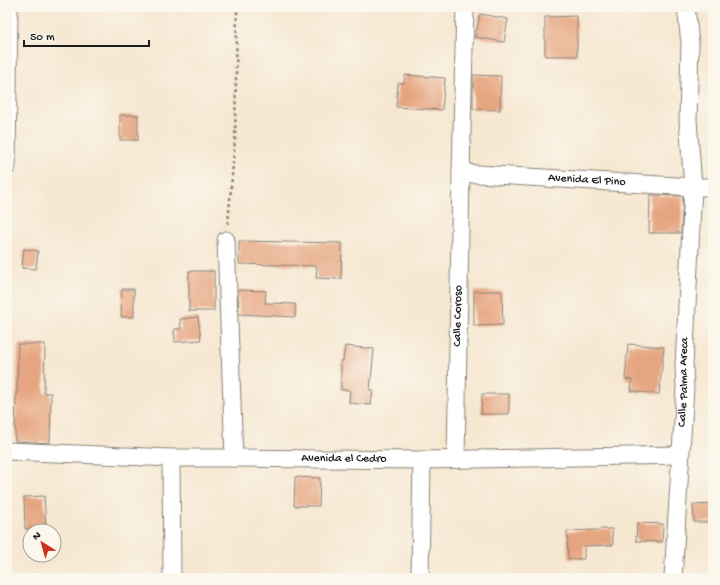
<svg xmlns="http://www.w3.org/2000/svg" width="720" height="585" font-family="'Gochi Hand',sans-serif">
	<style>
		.building { fill: #e6a581 }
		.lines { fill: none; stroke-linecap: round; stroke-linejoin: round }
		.street-casing { stroke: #898276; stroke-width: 19 }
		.path { stroke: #898276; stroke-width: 2.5; stroke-dasharray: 3 3; stroke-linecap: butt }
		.street { stroke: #fff; stroke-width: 17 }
		.labels { text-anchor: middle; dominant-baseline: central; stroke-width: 3; stroke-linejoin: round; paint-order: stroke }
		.street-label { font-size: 12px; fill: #1c1c1c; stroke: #fbf7ec }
	</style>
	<rect width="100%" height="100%" fill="#fbf7ec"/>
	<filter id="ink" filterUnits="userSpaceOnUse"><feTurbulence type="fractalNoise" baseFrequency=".025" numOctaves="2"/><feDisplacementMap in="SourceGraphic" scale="8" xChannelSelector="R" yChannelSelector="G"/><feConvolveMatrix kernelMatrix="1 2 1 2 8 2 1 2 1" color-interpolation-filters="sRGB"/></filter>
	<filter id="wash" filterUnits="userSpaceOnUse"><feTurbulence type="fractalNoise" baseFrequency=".012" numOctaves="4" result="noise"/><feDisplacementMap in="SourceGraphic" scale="16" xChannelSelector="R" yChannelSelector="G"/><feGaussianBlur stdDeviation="0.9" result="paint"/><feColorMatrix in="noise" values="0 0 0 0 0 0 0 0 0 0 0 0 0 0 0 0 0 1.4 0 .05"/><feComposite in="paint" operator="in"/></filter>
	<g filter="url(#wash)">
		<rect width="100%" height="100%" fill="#f6e7d1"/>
		<g id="blocks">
			<g class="building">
				<polygon points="480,14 508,19 504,42 475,37"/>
				<polygon points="577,16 577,56 545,56 545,17"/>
				<polygon points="405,75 445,78 442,110 396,107 398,83 404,83"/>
				<polygon points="473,75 501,76 500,110 473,109"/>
				<rect x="120" y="115" width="18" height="25"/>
				<polygon points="650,195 683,196 681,233 649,233"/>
				<polygon points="239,241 342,243 341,279 316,278 317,266 239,264"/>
				<polygon points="24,249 38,251 36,269 22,268"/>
				<rect x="189" y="271" width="25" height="40"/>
				<polygon points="122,289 134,289 134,317 121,317"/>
				<polygon points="238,290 266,291 265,303 295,304 295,317 239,314"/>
				<polygon points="474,291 502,291 503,325 474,326"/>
				<polygon points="198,317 201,340 175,342 174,329 181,329 180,319"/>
				<polygon points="18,344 45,344 44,393 51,393 50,443 15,441 16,393 17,393"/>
				<polygon points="628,344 664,347 659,394 631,391 632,380 625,379"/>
				<polygon points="345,346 374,349 370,390 373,390 371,405 349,403 350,390 341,390 341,361 343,361"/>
				<polygon points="482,394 509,394 509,414 481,414"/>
				<polygon points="295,477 320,478 319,506 294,506"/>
				<polygon points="44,496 46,528 25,529 24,497"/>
				<polygon points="713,504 713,522 694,522 693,505"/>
				<polygon points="637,523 663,524 662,542 636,541"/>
				<polygon points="599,529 612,529 613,545 584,546 584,559 568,559 567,531 599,530"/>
			</g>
		</g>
	</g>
	<g filter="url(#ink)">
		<use href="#blocks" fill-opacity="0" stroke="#898276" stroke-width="1"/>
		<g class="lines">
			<defs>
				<g id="street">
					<polyline points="7,166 9,7"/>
					<path id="s1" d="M461 173 693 187H713"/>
					<polyline points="226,240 234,458"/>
					<path id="s2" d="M7 451 171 458H234L422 460 681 455"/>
					<polyline points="171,458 172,578"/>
					<path id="s3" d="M456 459 461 173 465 7"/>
					<polyline points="420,578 422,460"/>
					<path id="s4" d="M673 578 685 388 684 366 693 187 688 120 690 43 686 7"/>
				</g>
			</defs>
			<use href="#street" class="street-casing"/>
			<polyline class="path" points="228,224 235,140 237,7"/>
			<use href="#street" class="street"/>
		</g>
	</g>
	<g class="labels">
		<g class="street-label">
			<text stroke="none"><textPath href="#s1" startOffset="126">Avenida El Pino</textPath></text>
			<text stroke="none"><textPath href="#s3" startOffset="143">Calle Coroso</textPath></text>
			<text stroke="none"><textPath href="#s4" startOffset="196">Calle Palma Areca</textPath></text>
			<text stroke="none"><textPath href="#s2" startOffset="337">Avenida el Cedro</textPath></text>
		</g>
	</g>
	<rect width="720" height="585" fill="none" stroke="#fbf7ec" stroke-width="24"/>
	<g transform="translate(42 543) rotate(323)"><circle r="19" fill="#fbf7ec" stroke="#a29f99"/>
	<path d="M0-3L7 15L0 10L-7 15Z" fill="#c8321e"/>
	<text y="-6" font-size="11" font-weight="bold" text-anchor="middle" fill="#1c1c1c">N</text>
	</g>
	<path d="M24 40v6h125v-6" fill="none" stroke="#1c1c1c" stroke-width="2"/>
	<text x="30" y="40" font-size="12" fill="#1c1c1c" stroke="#fbf7ec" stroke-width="3" paint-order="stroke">50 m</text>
</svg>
